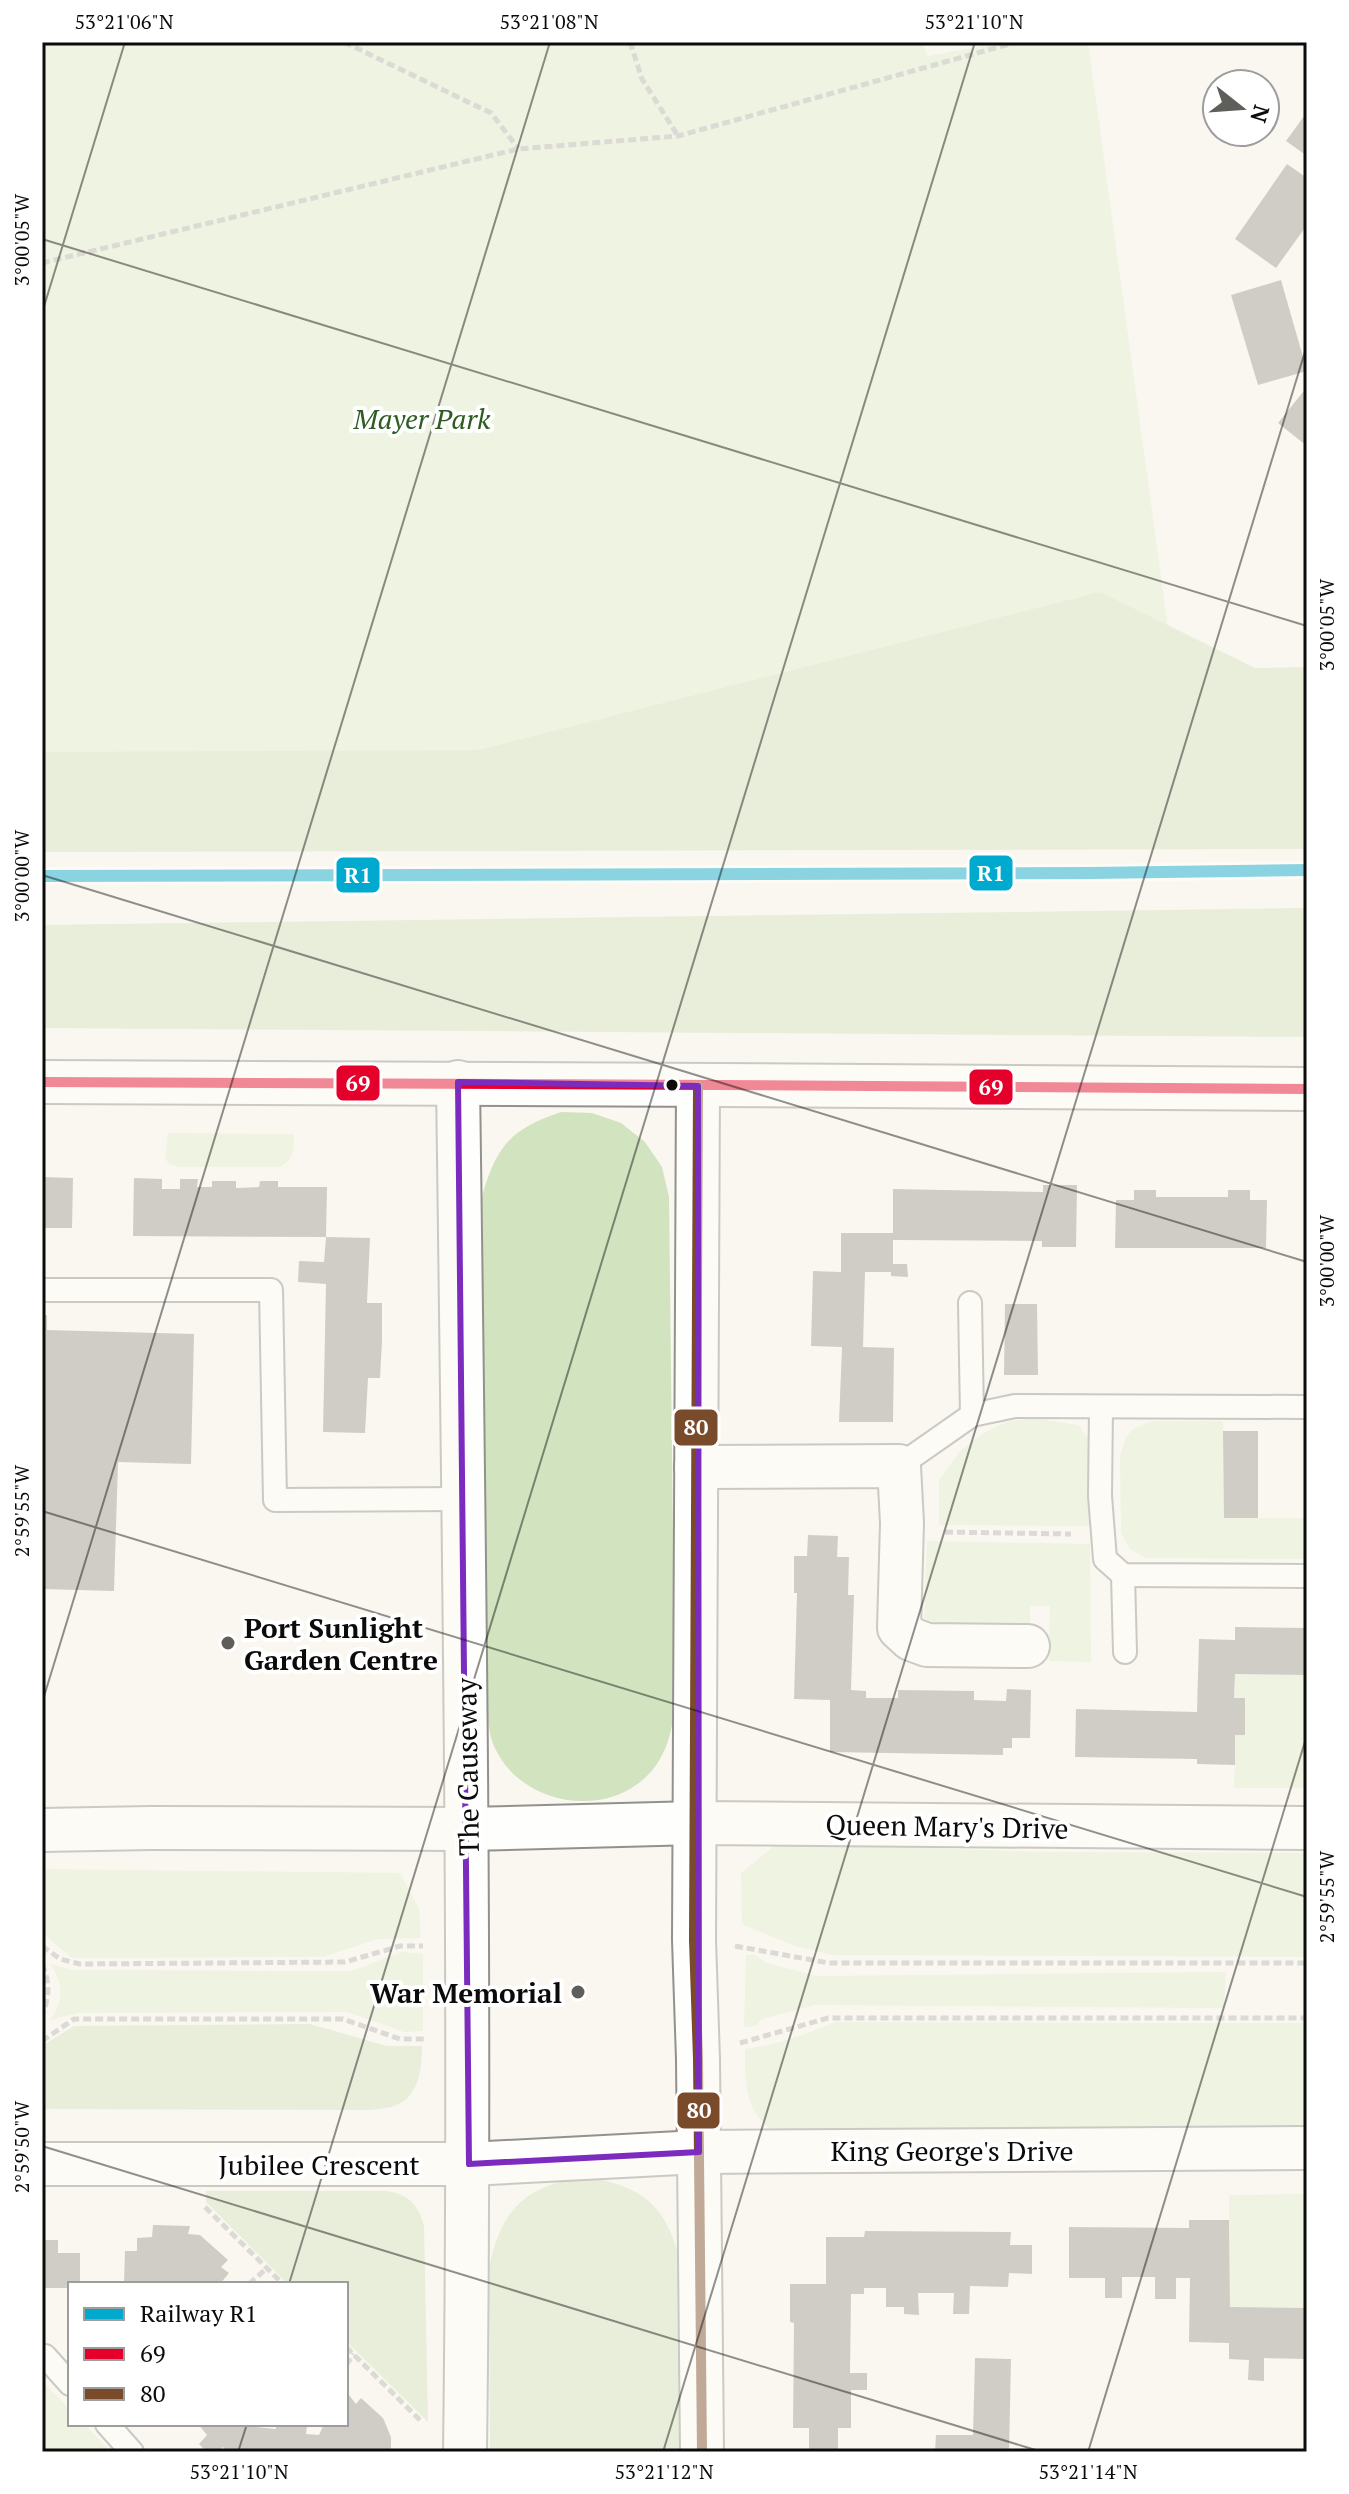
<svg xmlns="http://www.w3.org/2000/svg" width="1349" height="2494" font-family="'PT Serif',serif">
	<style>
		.green { fill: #e2edd1 }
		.forest { fill: #d2e3c0 }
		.building { fill: #9c9a95 }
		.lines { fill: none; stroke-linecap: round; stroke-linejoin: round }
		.lane-casing { stroke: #92918e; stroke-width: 26 }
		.street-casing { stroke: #92918e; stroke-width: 46 }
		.path { stroke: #b7b6b5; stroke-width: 5; stroke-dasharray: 8 4; stroke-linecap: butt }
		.lane { stroke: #fefefd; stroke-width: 22 }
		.street { stroke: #fefefd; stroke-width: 42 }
		.bus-1-casing { stroke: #fff; stroke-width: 16 }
		.bus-2-casing { stroke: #fff; stroke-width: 16 }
		.bus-1 { stroke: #e4002b; stroke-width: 10 }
		.bus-2 { stroke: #7a4b2a; stroke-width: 10 }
		.rail-1-casing { stroke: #fff; stroke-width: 18 }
		.rail-1 { stroke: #00a9ce; stroke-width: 12 }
		.marked { fill: none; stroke: #7b2cbf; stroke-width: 6; stroke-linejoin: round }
		.ticks { fill: none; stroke: #0b0b0b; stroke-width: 2; stroke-opacity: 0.45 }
		.bus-dot { fill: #0b0b0b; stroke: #fff; stroke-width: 3 }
		.poi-dot { fill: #5e5e5b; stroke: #fff; stroke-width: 3 }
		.labels { text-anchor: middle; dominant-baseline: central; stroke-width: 8; stroke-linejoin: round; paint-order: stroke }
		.park-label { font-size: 28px; font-style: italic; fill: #2e5c22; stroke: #fff }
		.poi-label { font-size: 28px; font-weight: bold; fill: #0b0b0b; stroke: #fff; text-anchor: start }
		.street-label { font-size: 28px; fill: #0b0b0b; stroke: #fff }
		.line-badge { stroke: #fff; stroke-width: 3 }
		.badge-label { font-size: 22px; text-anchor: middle; font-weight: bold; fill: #fff }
		.neatline { fill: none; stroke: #0b0b0b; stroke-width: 3 }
		.ticks-label { font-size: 20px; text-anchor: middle; fill: #0b0b0b }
	</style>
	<rect width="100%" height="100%" fill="#f9f7ef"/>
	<g class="green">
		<polygon points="42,42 921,42 928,56 1005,42 1088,42 1192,804 42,805"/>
		<path d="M168 1133 294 1134C294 1149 294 1160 279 1167H179L170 1164 165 1159Z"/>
		<polygon points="1033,1418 1078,1425 1089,1439 1090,1526 939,1525 939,1480 960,1451 982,1434 1006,1422"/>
		<polygon points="1151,1421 1223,1421 1224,1518 1307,1518 1307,1559 1146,1558 1130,1549 1121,1533 1120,1456 1126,1437 1133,1429"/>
		<polygon points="927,1541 1090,1544 1091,1662 1049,1661 1050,1606 1030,1606 1030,1631 935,1630 924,1623"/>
		<polygon points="1235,1674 1307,1675 1307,1788 1234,1788 1235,1735 1245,1735 1245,1698 1234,1698"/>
		<polygon points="778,1843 1043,1852 1307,1853 1307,1957 832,1955 795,1946 742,1924 741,1873"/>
		<polygon points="42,1869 400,1873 419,1909 421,1938 378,1939 322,1957 72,1958 42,1933"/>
		<path d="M401 1952 423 1954V2031L404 2032 347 2012 78 2013 50 2020C64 2001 64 1983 50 1964L72 1970 352 1971Z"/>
		<polygon points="746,1955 755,1955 767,1963 817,1976 1226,1972 1224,2008 815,2005 762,2019 755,2026 744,2027"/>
		<path d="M836 2022 1307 2023V2129H771C744 2110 745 2079 745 2049 777 2045 806 2034 836 2022Z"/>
		<polygon points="1307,2194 1307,2308 1230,2307 1229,2195"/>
		<polygon points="42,2381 70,2410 70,2424 84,2424 111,2452 42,2452"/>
	</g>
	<g class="forest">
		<polygon points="1100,592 1255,668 1307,667 1307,849 42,852 42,752 479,750"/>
		<polygon points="1307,908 1307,1037 42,1028 42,925"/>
		<path d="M561 1112 592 1113 621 1123 645 1142 662 1167 669 1197 675 1710C671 1731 668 1750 654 1768 613 1821 521 1808 494 1746 490 1737 489 1726 487 1716L482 1196C497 1145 511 1129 561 1112Z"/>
		<path d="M310 2024 387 2046H422C422 2068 419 2098 394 2106 386 2109 376 2109 368 2110L42 2109V2046L74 2026Z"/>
		<path d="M587 2177C648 2187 670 2211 682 2271L685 2452H490L489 2268C501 2208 527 2184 587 2177Z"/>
		<path d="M206 2191H386C408 2194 419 2205 424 2226L428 2422 346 2341V2284H288L206 2202Z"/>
	</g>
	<g class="building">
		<polygon points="1307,112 1307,156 1286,141"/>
		<polygon points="1287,164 1307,178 1307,225 1276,268 1235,239"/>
		<polygon points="1281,280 1307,371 1258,385 1231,295"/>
		<polygon points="1307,387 1307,446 1278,423"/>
		<polygon points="42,1177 73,1178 72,1228 42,1228"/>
		<polygon points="134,1178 162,1179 162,1189 180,1189 180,1179 198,1179 197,1187 212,1187 212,1181 236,1181 236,1188 259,1187 260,1181 278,1181 278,1187 327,1187 326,1237 133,1236"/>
		<polygon points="1043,1185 1077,1185 1076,1247 1042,1247 1042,1241 893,1240 893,1264 907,1264 908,1277 891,1276 891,1272 865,1272 863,1347 894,1348 893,1422 839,1422 842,1347 811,1346 813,1271 841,1272 841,1233 893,1233 893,1189 1043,1192"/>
		<polygon points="1134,1190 1156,1190 1156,1197 1228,1197 1228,1190 1250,1190 1250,1200 1267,1200 1266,1248 1115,1248 1116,1200 1134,1200"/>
		<polygon points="326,1237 370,1238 367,1303 382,1303 382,1341 380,1378 368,1378 365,1433 323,1432 326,1284 298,1282 299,1261 324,1262"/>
		<polygon points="1005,1304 1037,1304 1038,1375 1004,1375"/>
		<polygon points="42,1315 47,1315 47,1330 194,1334 191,1464 118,1462 114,1591 42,1589 42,1461 45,1461 45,1445 42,1445"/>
		<polygon points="1223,1431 1258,1431 1258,1518 1224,1518"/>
		<polygon points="808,1535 838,1536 837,1557 849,1557 848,1595 854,1595 851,1690 866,1691 866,1698 898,1698 898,1690 974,1691 974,1700 1006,1701 1007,1689 1031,1690 1030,1738 1012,1738 1012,1748 1003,1748 1003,1755 830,1752 830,1700 794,1699 797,1593 794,1593 794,1556 807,1556"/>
		<polygon points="1235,1627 1307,1628 1307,1675 1235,1674 1234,1698 1245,1698 1245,1735 1235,1735 1235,1765 1197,1764 1197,1759 1075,1757 1076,1709 1197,1712 1199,1639 1235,1640"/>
		<polygon points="1189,2220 1229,2220 1230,2307 1307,2308 1307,2359 1264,2358 1264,2381 1248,2380 1249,2360 1229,2359 1229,2343 1189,2342 1190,2278 1176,2278 1176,2299 1155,2299 1155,2277 1122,2277 1122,2298 1105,2298 1105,2278 1069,2278 1069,2227 1189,2228"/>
		<polygon points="153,2225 190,2226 188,2234 200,2235 228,2260 221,2267 229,2273 220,2284 124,2284 125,2251 137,2251 137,2238 152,2237"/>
		<polygon points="865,2231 1011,2232 1010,2245 1032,2245 1032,2274 1009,2273 1008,2287 970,2286 969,2314 953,2314 954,2293 918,2293 919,2315 904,2314 904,2307 886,2307 886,2288 864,2288 864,2294 851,2294 850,2373 867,2373 867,2390 851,2390 851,2428 838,2428 838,2449 809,2449 809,2428 793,2428 794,2323 790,2322 790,2284 826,2284 826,2237 864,2237"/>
		<polygon points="42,2240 58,2240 58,2253 80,2253 80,2284 70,2284 70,2288 42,2288"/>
		<polygon points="975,2358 1011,2359 1009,2452 935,2452 936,2435 973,2435"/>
		<polygon points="349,2395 356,2404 361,2398 383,2418 391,2437 391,2452 227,2452 223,2447 217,2452 207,2452 199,2444 207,2435 198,2424 252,2424 255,2427 276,2429 276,2424 286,2424 307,2426 306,2434 319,2435 324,2424 346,2424 346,2398"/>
	</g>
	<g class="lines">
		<defs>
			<g id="lane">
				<polyline points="42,1290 271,1290 275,1500 464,1499"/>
				<polyline points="970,1303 972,1415"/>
				<polyline points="1101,1407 1100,1496 1105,1559 1123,1575 1307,1576"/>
				<polyline points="899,1466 972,1415 1015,1406 1307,1407"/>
				<polyline points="1123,1575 1125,1652"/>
				<polyline points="42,2356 45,2356 70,2384"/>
				<polyline points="107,2424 132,2452"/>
			</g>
			<g id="street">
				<path d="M42 1082C464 1082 885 1087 1307 1089"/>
				<path d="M458 1082C464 1539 471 1995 465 2452"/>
				<polyline points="698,1086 694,1940 698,2059 702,2452"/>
				<polyline points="696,1467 899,1466 902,1523 899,1628 911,1639 927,1645 1028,1646"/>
				<polyline points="42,1830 151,1828 468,1829 696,1823 1307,1828"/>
				<polyline points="42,2164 469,2164 699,2152 1307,2148"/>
			</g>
		</defs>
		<use href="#lane" class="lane-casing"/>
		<use href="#street" class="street-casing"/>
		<g class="path">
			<polyline points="344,42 491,113 518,148"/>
			<polyline points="630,42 642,79 678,136"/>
			<polyline points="42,263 518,149 678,136 1017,42"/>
			<polyline points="945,1532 1071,1534"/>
			<polyline points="42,1946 60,1959 80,1964 345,1962 400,1946 423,1946"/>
			<polyline points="735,1946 829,1963 1307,1963"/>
			<path d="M42 1964C50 1982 50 1997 42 2015"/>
			<polyline points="42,2041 74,2019 343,2019 400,2039 427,2039"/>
			<polyline points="740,2043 828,2018 1307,2018"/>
			<polyline points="205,2207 283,2284"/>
			<polyline points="249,2284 267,2268"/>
			<polyline points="346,2347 422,2422"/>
			<polyline points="346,2365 354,2354"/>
		</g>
		<use href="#lane" class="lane"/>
		<use href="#street" class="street"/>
		<defs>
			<path id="bus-1" d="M42 1082C464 1082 885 1087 1307 1089"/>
			<polyline id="bus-2" points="698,1086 694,1940 698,2059 702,2452"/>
		</defs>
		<use href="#bus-1" class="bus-1-casing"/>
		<use href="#bus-2" class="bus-2-casing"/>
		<use href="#bus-1" class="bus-1"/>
		<use href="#bus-2" class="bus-2"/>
		<defs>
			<polyline id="rail-1" points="42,876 1090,873 1307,870"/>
		</defs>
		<use href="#rail-1" class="rail-1-casing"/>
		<use href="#rail-1" class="rail-1"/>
	</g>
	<path d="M0 0H1349V2494H0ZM458 1082 698 1086 699 2152 469 2164Z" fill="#f9f7ef" fill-opacity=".55" fill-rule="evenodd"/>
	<path class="marked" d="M458 1082 698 1086 699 2152 469 2164Z"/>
	<path class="ticks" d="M42 239 1307 626M42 313 125 42M42 875 1307 1262M42 1511 1307 1897M42 1703 550 42M42 2146 1042 2452M289 2284 975 42M238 2452 247 2424M663 2452 1307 345M1088 2452 1307 1735"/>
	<circle class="bus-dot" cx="672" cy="1085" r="7"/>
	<g class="poi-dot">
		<circle cx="228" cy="1643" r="8"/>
		<circle cx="578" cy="1992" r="8"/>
	</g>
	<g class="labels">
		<g class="park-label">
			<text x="422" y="418">Mayer Park</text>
		</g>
		<g class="poi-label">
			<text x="244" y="1627">Port Sunlight<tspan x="244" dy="32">Garden Centre</tspan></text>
			<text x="562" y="1992" text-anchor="end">War Memorial</text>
		</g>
		<g class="street-label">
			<text transform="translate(467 1767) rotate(-91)">The Causeway</text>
			<text transform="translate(947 1826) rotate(1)">Queen Mary's Drive</text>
			<text x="952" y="2150">King George's Drive</text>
			<text x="319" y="2164">Jubilee Crescent</text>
		</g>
	</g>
	<g class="line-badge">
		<rect x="968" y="854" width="46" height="38" rx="8" fill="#00a9ce"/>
		<rect x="335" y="856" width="46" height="38" rx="8" fill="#00a9ce"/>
		<rect x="335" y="1064" width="46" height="38" rx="8" fill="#e4002b"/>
		<rect x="968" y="1068" width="46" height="38" rx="8" fill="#e4002b"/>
		<rect x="673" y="1408" width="46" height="39" rx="8" fill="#7a4b2a"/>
		<rect x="676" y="2091" width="45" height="39" rx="8" fill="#7a4b2a"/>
	</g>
	<g class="badge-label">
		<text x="991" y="881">R1</text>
		<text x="358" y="883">R1</text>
		<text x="358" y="1091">69</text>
		<text x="991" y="1095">69</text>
		<text x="696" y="1435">80</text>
		<text x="699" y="2118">80</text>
	</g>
	<rect width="1349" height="2494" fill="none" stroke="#ffffff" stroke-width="88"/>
	<rect x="68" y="2282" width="280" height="144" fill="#ffffff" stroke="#9d9d9d" stroke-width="2"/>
	<rect x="84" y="2308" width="40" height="12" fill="#00a9ce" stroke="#9d9d9d" stroke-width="2"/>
	<text x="140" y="2322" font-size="24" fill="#0b0b0b">Railway R1</text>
	<rect x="84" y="2348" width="40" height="12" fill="#e4002b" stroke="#9d9d9d" stroke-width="2"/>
	<text x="140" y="2362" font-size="24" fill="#0b0b0b">69</text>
	<rect x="84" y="2388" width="40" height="12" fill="#7a4b2a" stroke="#9d9d9d" stroke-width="2"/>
	<text x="140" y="2402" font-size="24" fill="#0b0b0b">80</text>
	<g transform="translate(1241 108) rotate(107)"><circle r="38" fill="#ffffff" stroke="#9d9d9d" stroke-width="2"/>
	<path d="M0-6L14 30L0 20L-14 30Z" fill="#5e5e5b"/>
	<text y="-12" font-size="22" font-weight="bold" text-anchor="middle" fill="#0b0b0b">N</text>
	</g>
	<rect x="44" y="44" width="1261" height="2406" class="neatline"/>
	<g class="ticks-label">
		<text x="124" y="29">53°21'06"N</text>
		<text x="549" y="29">53°21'08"N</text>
		<text x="974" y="29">53°21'10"N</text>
		<text transform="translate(22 240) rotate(-90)" y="7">3°00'05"W</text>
		<text transform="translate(1327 625) rotate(-90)" y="7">3°00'05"W</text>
		<text transform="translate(22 876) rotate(-90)" y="7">3°00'00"W</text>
		<text transform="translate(1327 1261) rotate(-90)" y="7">3°00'00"W</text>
		<text transform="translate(22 1511) rotate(-90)" y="7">2°59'55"W</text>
		<text transform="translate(1327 1897) rotate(-90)" y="7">2°59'55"W</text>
		<text transform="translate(22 2147) rotate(-90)" y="7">2°59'50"W</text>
		<text x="239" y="2479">53°21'10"N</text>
		<text x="664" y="2479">53°21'12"N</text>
		<text x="1088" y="2479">53°21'14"N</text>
	</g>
</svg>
